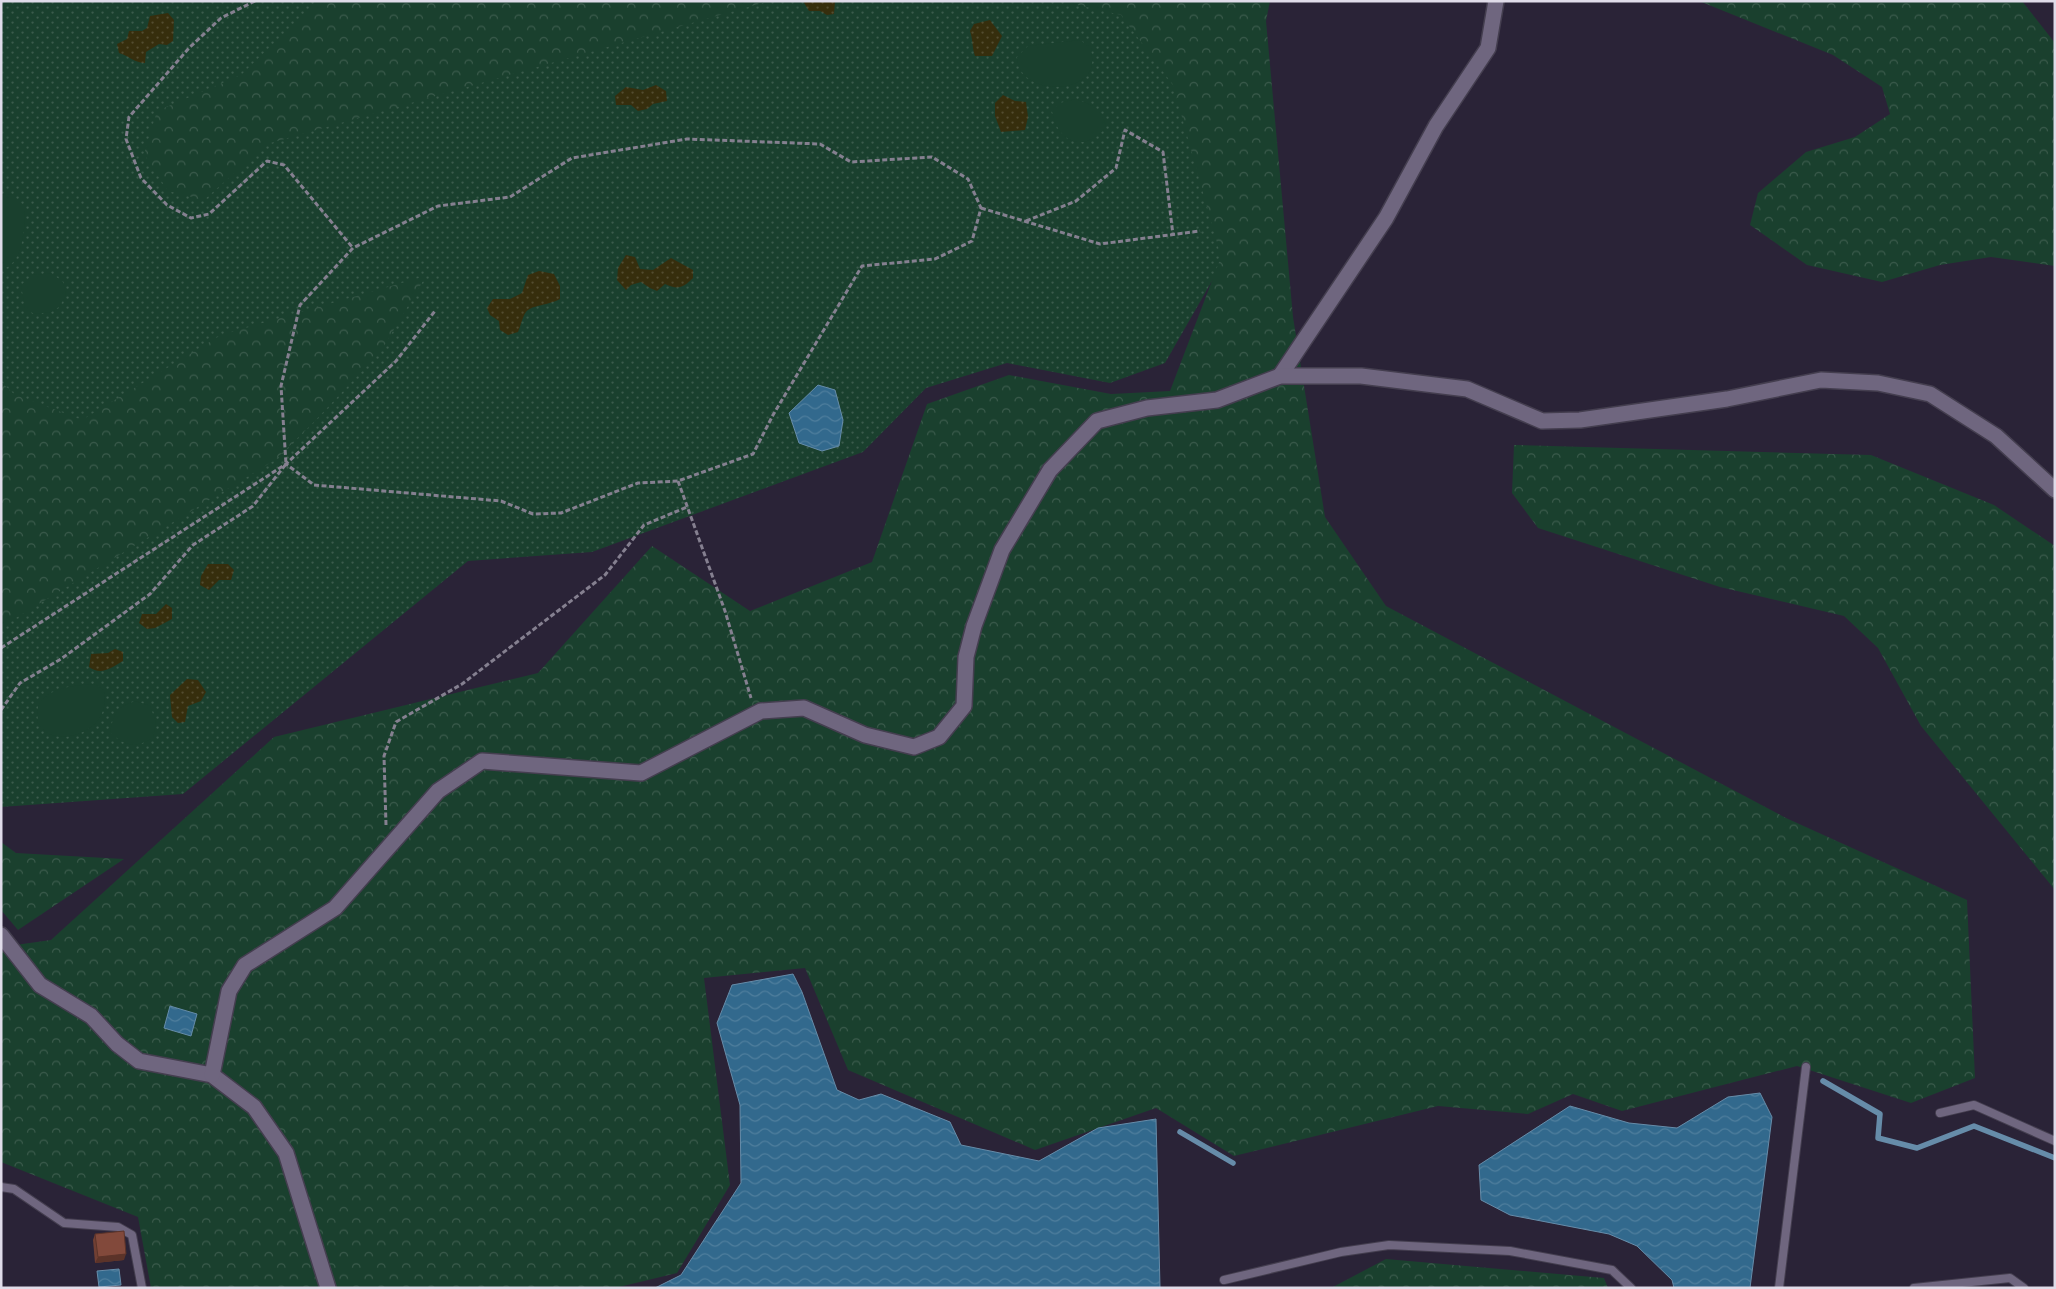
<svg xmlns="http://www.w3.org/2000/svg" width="2056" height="1289" font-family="Ubuntu,sans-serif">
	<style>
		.green { fill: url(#green-dots) }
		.forest { fill: url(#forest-crowns) }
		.sand { fill: url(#sand-dots) }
		.pitch { fill: #1a402e }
		.water { fill: url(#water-waves); stroke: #668ca9 }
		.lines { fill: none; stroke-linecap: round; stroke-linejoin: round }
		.stream { stroke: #668ca9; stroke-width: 5.5 }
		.lane-casing { stroke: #443e4f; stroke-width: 10 }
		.street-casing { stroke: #443e4f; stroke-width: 18 }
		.path { stroke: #858090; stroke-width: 3; stroke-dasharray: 5 2.5; stroke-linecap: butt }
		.lane { stroke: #6f667f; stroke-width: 8 }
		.street { stroke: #6f667f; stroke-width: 15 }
		.wall { fill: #703f33 }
		.shaded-wall { fill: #5b3329 }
		.building { fill: #82493b; stroke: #5b3329 }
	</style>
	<defs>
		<pattern id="green-dots" width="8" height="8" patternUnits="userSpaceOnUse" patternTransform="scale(1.25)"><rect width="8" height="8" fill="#1a402e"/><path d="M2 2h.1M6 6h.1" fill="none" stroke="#3b5b4c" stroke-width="1.8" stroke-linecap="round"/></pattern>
		<pattern id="forest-crowns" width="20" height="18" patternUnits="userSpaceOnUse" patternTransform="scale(1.25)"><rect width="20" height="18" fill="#1a402e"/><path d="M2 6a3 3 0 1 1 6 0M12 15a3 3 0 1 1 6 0" fill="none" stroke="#3b5b4c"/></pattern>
		<pattern id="sand-dots" width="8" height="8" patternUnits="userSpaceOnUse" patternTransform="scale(1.25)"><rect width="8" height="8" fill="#362e0d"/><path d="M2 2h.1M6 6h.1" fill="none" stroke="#534c30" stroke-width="1.8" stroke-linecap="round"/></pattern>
		<pattern id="water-waves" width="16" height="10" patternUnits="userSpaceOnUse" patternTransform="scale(1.25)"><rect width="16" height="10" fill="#32698d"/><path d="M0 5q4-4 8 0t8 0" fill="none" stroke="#4f7e9d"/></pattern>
	</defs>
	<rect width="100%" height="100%" fill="#2a2337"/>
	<polygon class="green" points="1,1 1137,1 1190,80 1232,246 1165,363 1110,383 1007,363 926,388 863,452 592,552 468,561 183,794 1,807"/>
	<g class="forest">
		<polygon points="318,1 769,1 267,144 204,200 168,191 144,154 157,111 241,75"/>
		<polygon points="1060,1 1270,1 1266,21 1293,317 1325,517 1386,606 1786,818 1967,900 1975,1078 1911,1103 1797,1066 1622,1111 1573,1094 1528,1114 1438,1106 1234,1156 1156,1108 1035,1150 848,1070 805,968 704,978 730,1185 677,1273 615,1288 151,1288 138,1217 1,1162 1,947 51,940 274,737 538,673 652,546 750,611 872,562 927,404 1009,375 1111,394 1170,391 1221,257 1173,85 1121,15"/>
		<polygon points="1699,1 2022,1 2055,43 2055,266 1991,257 1940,265 1882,282 1807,265 1750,225 1758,193 1806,152 1855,137 1890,114 1882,87 1833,55"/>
		<polygon points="426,276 381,351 311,425 275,460 1,627 1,382 14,394 82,420 221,335"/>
		<polygon points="1514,445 1871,455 1994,505 2055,546 2055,890 1921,726 1878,648 1844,616 1720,587 1538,528 1512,493"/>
		<polygon points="1,842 16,853 124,859 18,930 1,910"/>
		<polygon points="1386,1259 1604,1278 1608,1288 1331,1288"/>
	</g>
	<g class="sand">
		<polygon points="803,1 835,1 834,14 827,15 820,11 809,11"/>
		<path d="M168 13 174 20 173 41 167 45 159 44 146 52 145 63C135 63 129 56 119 53L117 44 127 39 129 31H142L147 28 150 16Z"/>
		<path d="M990 20 1002 36 992 56H975C972 48 973 40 970 31L974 24Z"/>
		<polygon points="656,85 666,91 667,101 653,104 647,109 638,111 631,105 616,105 615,96 626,87 643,90"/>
		<polygon points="1003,95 1015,101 1026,102 1028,117 1025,130 1001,132 995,116 995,103"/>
		<path d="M626 255 635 257 640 269 653 270 671 258 693 270V278C683 288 678 290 665 284L657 291 650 288 641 282 631 285 626 290 617 280 618 268Z"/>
		<path d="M539 271 554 274 560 286V299C550 305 531 305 526 312 522 317 521 326 518 332L508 335 500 330 499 321 490 315 487 308 493 299H510L522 293 528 275Z"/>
		<polygon points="208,564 228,564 234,570 231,580 219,580 209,590 200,585 201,576"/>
		<polygon points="166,604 172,608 172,619 155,628 147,629 139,623 142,614 156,614"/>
		<path d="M115 649 123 652V661C111 668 101 676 89 667L91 654 108 653Z"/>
		<polygon points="187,679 198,680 206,692 201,701 188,706 185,722 178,723 172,717 170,695"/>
	</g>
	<g class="pitch">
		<path d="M1080 40 1091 48C1091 53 1093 59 1092 64 1088 96 1018 95 1017 57L1028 46Z"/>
		<path d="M1075 99C1093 105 1101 108 1106 127 1085 153 1058 144 1052 111L1060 103Z"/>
		<path d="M1 194 12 195 25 207C25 224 24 266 1 269Z"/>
		<polygon points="51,273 63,282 66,295 59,307 51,312 34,314 25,308 21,285 33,275"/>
		<path d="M95 684 105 691C105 700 105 712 98 720 87 734 65 741 49 734 45 732 41 727 38 723 38 719 37 711 38 707 45 687 78 685 95 684Z"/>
		<path d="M136 701 150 706 156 722 153 738C135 748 125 747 110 732 114 712 117 707 136 701Z"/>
	</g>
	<g class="water">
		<polygon points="818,385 835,390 843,420 839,446 822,451 799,443 789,413"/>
		<polygon points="793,974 802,992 837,1090 859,1100 881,1094 950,1122 961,1145 1039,1161 1098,1128 1156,1119 1160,1288 655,1288 681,1275 741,1183 740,1105 717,1023 732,985"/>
		<polygon points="170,1006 197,1014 191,1036 164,1028"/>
		<polygon points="1760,1093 1772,1117 1750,1288 1674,1288 1672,1280 1637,1246 1609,1234 1510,1215 1481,1200 1479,1165 1570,1106 1629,1123 1677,1128 1728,1097"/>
		<polygon points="119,1269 121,1285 99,1287 97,1271"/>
	</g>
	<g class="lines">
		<g class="stream">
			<polyline points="1823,1081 1880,1114 1878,1138 1917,1148 1974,1126 2055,1158"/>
			<polyline points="1180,1132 1233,1163"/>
		</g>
		<defs>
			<g id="lane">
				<polyline points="1940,1113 1974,1105 2055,1141"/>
				<polyline points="1,1187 14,1189 64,1223 118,1227 132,1235 142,1288"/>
				<polyline points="1224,1280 1341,1252 1389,1245 1510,1251 1612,1270 1631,1288"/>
				<polyline points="1779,1288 1806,1067"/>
				<polyline points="1914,1288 2010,1278 2024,1288"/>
			</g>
			<g id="street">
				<polyline points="1280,376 1386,218 1436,126 1488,48 1496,1"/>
				<polyline points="1,935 40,985 91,1016 117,1044 139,1061 212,1075 254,1107 286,1153 328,1288"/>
				<polyline points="212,1075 229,991 245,965 335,908 438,791 482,761 641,773 761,711 804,708 865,735 914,747 939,737 964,706 966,657 974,626 1002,550 1050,470 1097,421 1147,408 1217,400 1280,376 1361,376 1467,389 1542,421 1580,420 1727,399 1821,380 1878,383 1930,394 1996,436 2055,490"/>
			</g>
		</defs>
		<use href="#lane" class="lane-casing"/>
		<use href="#street" class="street-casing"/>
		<g class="path">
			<polyline points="255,1 221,18 189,48 129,117 126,139 141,178 167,205 191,218 209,214 267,161 284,165 353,248"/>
			<polyline points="981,208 1100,244 1200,231"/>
			<polyline points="1026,221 1076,201 1116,168 1125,130 1163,152 1173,235"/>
			<polyline points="678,481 725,611 751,698"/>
			<polyline points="1,648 286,464 396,361 435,311"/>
			<polyline points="1,710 20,683 61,659 150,594 193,545 253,506 286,464 281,386 300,305 353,248 438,206 510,197 572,158 687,139 820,144 851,162 932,157 968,179 981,208 972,241 935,259 862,266 773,415 753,454 678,481 638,483 561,513 533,514 501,501 314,485 286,464"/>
			<polyline points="386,825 384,756 396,722 462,684 605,575 644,525 687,507"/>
		</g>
		<use href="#lane" class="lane"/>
		<use href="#street" class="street"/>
	</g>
	<polygon class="wall" points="95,1234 124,1260 95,1263 93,1240"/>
	<polygon class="shaded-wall" points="126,1254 124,1260 95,1263 98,1257"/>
	<polygon class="building" points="124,1231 126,1254 98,1257 95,1234"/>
	<rect width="2056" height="1289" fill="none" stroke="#e0dce9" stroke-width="5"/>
</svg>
